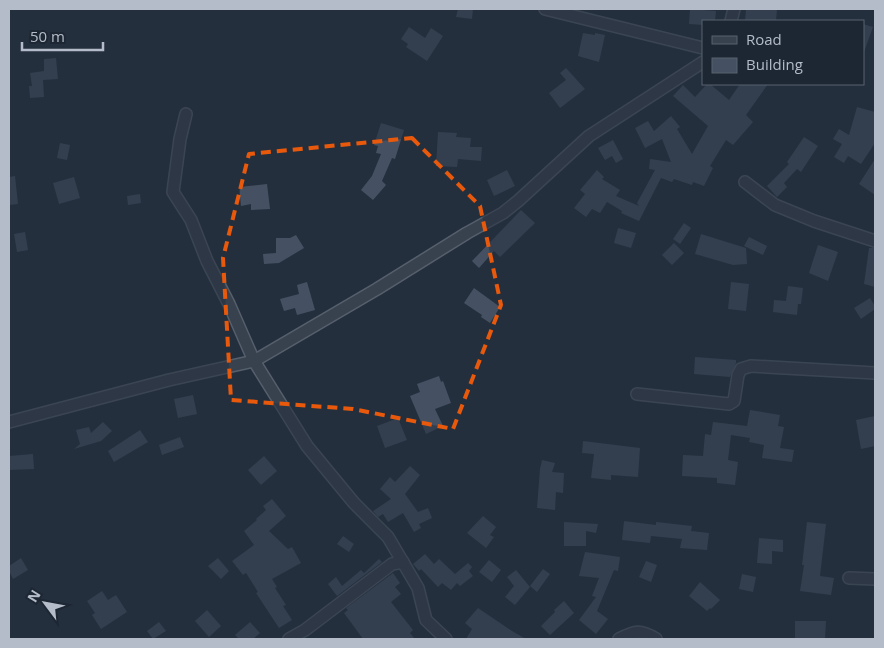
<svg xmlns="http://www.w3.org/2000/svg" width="884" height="648" font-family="'Open Sans',sans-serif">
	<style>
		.building { fill: #455162 }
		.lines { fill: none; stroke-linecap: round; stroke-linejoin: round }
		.minor-casing { stroke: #565f6c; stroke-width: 14 }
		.minor { stroke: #38414e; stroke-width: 11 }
		.marked { fill: none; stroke: #e8590c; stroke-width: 4; stroke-dasharray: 10 6; stroke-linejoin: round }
	</style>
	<rect width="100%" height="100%" fill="#242f3e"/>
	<g class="building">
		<polygon points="458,9 473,9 472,19 456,17"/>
		<polygon points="690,9 716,11 715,21 703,21 703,25 689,24"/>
		<polygon points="746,9 777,9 776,21 745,21"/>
		<polygon points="863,24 873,27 864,52 863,52"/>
		<polygon points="409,27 425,38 431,28 443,36 427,61 406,47 408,44 401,39"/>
		<polygon points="583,33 595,35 595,33 605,35 599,62 578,56"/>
		<polygon points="56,58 58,79 43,80 44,97 30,98 29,86 32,86 30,73 44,71 44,59"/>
		<polygon points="566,68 585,89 560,108 549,93 566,80 560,73"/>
		<polygon points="707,84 710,84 729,100 740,84 768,84 746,115 753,122 733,145 726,140 710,166 713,168 704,186 693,182 692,185 674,179 672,182 661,178 639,221 621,213 622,211 607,202 600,213 592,209 586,217 574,208 585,194 580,190 597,170 604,177 602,179 620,190 616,196 639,206 637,203 655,170 649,169 650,159 671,162 662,139 645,148 635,128 648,121 654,131 671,116 680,127 677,129 692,154 708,126 673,96 683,85 695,97"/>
		<polygon points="857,107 875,112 875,143 861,164 848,156 844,163 834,157 842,144 833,139 839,129 849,135"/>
		<polygon points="381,123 404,130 395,159 392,158 382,181 386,185 373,200 361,190 372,176 381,154 376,153 378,146 374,145"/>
		<polygon points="438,132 457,133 456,137 471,138 470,147 482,147 481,161 458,159 457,167 436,166"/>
		<polygon points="804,137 818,146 801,172 797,169 784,183 787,187 777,197 767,186 789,164 787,162"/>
		<polygon points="613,140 623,159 616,163 612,156 605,160 598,148"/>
		<polygon points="60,143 70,145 67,160 57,158"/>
		<polygon points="875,159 875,195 859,184"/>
		<polygon points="507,170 515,186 494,196 487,180"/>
		<polygon points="15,176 18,204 9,205 9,177"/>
		<polygon points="74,177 80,198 59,204 53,183"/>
		<polygon points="267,184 270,209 251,210 251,204 241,206 239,187"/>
		<polygon points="140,194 141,203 128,205 127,196"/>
		<polygon points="521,210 535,223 500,257 494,251 479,268 472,261"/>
		<polygon points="684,223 691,228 680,244 673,239"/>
		<polygon points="618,228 636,233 631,248 614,243"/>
		<polygon points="25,232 28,250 17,252 14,234"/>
		<polygon points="701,234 746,248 747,264 733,265 695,254"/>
		<polygon points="296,235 304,248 279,263 264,264 263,254 276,253 276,238 290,238"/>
		<polygon points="749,237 767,246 763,255 744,246"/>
		<polygon points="674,243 684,253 672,265 662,255"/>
		<polygon points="818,245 838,252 828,281 809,273"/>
		<polygon points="869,248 875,248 875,287 864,284"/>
		<polygon points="307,282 315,310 297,315 295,308 284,311 280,299 299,294 297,285"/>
		<polygon points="731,282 749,284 746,311 728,309"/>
		<polygon points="788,286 803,288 801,304 798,304 797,315 773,312 774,300 786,301"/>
		<polygon points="474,288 500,307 490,323 481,317 482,315 464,303"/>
		<polygon points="870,298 875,306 875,309 861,319 854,308"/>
		<polygon points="695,357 736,360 736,363 730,377 694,374"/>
		<polygon points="439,376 441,382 443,381 451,403 435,409 443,426 426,434 410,396 420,392 417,384"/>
		<polygon points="193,395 197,414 178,418 174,399"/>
		<polygon points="750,410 780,415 778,426 784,427 780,448 794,450 792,462 762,458 764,445 749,442 750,438 731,435 728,460 738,462 735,485 717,483 717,478 682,476 683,455 703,456 705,434 711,435 713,422 747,426"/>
		<polygon points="875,416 875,446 861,449 856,420"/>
		<polygon points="398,418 407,440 385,448 377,426"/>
		<polygon points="103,422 112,431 101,441 74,449 80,444 76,430 89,427 91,433"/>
		<polygon points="140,430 148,442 114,462 108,451"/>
		<polygon points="180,437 184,447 162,455 159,445"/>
		<polygon points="583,441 640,448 638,477 611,475 611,480 591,478 594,454 582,453"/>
		<polygon points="33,454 34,469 9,470 9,456"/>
		<polygon points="264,456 277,471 261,485 248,470"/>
		<polygon points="542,460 555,463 552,472 564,473 563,493 556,492 555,510 537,508 540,469"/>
		<polygon points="410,466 420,475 405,494 418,512 428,508 432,518 419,524 421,528 414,532 403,513 388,522 383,514 378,517 373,511 391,499 380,489 390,477 395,482"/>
		<polygon points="272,499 286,516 269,531 288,549 292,547 301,563 272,579 277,587 275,588 286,605 283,606 292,620 279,628 256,593 258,592 246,573 243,575 232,561 254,545 244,531 257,520 256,519 266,510 263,506"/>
		<polygon points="483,516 496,527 490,535 494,537 486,548 467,533"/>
		<polygon points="624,521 656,525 656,522 692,526 691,531 709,533 707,550 680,548 682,539 651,536 650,543 622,540"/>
		<polygon points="564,522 598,524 596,533 586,531 586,546 564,546"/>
		<polygon points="807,522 826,524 820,576 834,578 831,595 800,591 804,565 802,565"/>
		<polygon points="343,536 354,544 349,552 337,544"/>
		<polygon points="759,538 783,540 783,552 772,551 772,564 757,563"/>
		<polygon points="585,552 620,557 618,571 614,570 597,611 608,619 596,634 579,620 596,597 592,596 599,578 579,576"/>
		<polygon points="425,554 434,564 439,559 455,574 468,563 472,567 469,571 473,576 460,586 457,583 451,590 442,583 438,587 421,569 419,571 413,564"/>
		<polygon points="21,558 28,570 13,579 9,571 9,566"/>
		<polygon points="218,558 229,571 221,579 208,566"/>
		<polygon points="379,559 382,562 337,596 328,584 336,577 342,586 361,570 364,573"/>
		<polygon points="489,560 501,570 492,582 479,572"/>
		<polygon points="646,561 657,565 651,582 639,577"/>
		<polygon points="543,569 550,574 537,592 530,586"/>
		<polygon points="516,570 530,587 515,605 505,597 514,586 507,577"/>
		<polygon points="393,573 400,583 395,587 401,594 391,602 413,630 410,633 415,639 363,639 344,613 348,610 346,608"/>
		<polygon points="742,574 756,577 753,592 739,589"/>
		<polygon points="700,582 720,600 711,609 710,608 707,611 689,596"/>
		<polygon points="102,591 108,600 116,595 127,612 101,629 92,615 95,613 87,601"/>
		<polygon points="564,601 574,613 550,635 541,626 555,612 554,610"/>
		<polygon points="478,608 512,631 526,639 466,639 472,629 465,623"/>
		<polygon points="207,610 221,626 209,637 195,621"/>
		<polygon points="795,621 826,621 825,639 795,639"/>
		<polygon points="159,622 166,631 153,639 147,631"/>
		<polygon points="250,622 260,633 253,639 239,639 235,635"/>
	</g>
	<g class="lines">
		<defs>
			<g id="minor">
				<polyline points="545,9 703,48"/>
				<polyline points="731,21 734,9"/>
				<polyline points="186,114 180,139 173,192 191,220 207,261 229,304 254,361 307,446 354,503 388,537 418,588 426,620 446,639"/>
				<polyline points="745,182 775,205 814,221 875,241"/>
				<polyline points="637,394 729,404 734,401 738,375 741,369 751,366 875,373"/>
				<polyline points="9,422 169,380 254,361 377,289 467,233 503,213 518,201 589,136 703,62"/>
				<polyline points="849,578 875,579"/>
				<polyline points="289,639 305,630 392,564 403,562"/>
				<path d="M619 639C635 631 640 629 656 639"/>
			</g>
		</defs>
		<use href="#minor" class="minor-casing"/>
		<use href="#minor" class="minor"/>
	</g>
	<path d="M0 0H884V648H0ZM412 138 480 206 501 305 453 429 353 409 231 400 223 258 249 154Z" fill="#242f3e" fill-opacity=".55" fill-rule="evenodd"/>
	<path class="marked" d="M412 138 480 206 501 305 453 429 353 409 231 400 223 258 249 154Z"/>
	<rect width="884" height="648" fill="none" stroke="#b4bcc9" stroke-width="20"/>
	<rect x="702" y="20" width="162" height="65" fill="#1d2633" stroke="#59626f"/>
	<rect x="712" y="36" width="25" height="8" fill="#38414e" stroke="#59626f"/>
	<text x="746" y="45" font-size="15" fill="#b4bcc9">Road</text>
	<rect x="712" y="58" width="25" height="15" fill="#455162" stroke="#59626f"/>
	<text x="746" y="70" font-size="15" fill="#b4bcc9">Building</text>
	<g transform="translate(45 603) rotate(302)" stroke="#1d2633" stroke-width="4" paint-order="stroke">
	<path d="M0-4L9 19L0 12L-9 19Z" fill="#b4bcc9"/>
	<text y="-8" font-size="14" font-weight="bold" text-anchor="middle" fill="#b4bcc9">N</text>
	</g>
	<path d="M22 42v8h81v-8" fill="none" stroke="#b4bcc9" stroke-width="2.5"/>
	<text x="30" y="42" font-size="15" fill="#b4bcc9" stroke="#1d2633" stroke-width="4" paint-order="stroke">50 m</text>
</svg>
